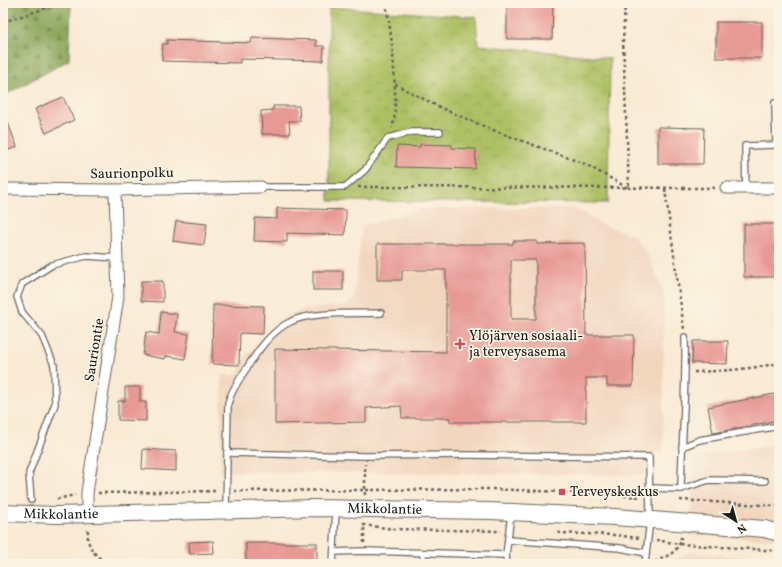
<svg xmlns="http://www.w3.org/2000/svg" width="782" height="567" font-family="Vollkorn,serif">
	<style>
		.built { fill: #f1d5bd }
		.forest { fill: url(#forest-firs); stroke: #53613b }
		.park { fill: url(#park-crowns); stroke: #646e40 }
		.building { fill: #e79a94; fill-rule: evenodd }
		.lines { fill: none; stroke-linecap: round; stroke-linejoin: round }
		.service-casing { stroke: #69645c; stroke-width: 8 }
		.minor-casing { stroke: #69645c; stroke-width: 13 }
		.secondary-casing { stroke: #69645c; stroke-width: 18 }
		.path { stroke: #69645c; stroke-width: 2.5; stroke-dasharray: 3 3; stroke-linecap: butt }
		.service { stroke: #fff; stroke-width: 5.5 }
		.minor { stroke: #fff; stroke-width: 11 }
		.secondary { stroke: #fff; stroke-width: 16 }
		.poi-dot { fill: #d1495b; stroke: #fcf5e5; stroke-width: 1.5 }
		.labels { text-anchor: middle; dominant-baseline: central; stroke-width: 3.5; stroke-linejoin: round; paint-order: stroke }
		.street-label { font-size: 14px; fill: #1c1c1c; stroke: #fcf5e5 }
		.poi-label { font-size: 14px; fill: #1c1c1c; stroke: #fcf5e5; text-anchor: start }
	</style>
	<defs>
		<pattern id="forest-firs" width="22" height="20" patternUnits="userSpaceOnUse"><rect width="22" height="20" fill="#8aa65a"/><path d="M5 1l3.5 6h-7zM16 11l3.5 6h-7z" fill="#70864a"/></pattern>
		<pattern id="park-crowns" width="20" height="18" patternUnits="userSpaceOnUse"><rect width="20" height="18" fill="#adc064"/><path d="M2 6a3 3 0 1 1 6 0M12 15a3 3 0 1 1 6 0" fill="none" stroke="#94a456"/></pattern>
	</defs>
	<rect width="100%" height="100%" fill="#fcf5e5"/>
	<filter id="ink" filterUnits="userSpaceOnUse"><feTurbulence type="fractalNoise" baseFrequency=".025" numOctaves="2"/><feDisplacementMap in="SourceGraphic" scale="8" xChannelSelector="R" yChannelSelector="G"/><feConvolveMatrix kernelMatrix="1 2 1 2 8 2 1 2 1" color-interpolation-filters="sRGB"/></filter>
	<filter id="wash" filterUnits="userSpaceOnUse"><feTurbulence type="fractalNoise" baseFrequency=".012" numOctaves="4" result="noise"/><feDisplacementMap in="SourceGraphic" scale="16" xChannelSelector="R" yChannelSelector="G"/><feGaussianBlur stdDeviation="0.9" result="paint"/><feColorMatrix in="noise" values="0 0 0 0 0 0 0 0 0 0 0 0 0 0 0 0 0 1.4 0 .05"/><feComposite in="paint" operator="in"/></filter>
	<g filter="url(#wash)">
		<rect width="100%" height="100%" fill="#f9ead4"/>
		<g class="built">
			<polygon points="575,208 602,225 631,234 642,246 648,255 662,289 664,298 663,453 653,453 653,475 220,472 222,375 232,376 236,375 239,371 248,353 283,317 304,309 342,306 348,305 352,302 354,299 362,226 421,209"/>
			<polygon points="779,444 779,540 690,535 693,457"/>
			<polygon points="690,553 779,560 779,564 666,564"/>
		</g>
		<polygon class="forest" points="3,3 71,3 69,60 3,96"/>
		<polygon class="park" points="329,7 476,17 478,45 610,58 608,203 329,201"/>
		<g id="blocks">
			<g class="building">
				<polygon points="507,3 553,3 552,39 507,39"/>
				<rect x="716" y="22" width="46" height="36"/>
				<polygon points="252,38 316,40 316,46 324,46 323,61 240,59 240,63 162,61 163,44 167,44 167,40 251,43"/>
				<polygon points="63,97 74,120 46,133 35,109"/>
				<polygon points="273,106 299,106 300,121 289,121 290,134 262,134 261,111 273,110"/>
				<polygon points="3,112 4,112 17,147 3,152"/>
				<polygon points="658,127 704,128 703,164 658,164"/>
				<polygon points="420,144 452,145 452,148 476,149 475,169 396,167 397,146 420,147"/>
				<polygon points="277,208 346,210 345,235 287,233 287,242 254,241 255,218 277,219"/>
				<polygon points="176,221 207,224 204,245 173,241"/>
				<polygon points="744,224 775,224 776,277 744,277"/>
				<path d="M513 241H537V244L585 243 586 335H634L633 386H607V378H586V422H450V418H402L401 406 366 408V422L275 424V349L446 352V270H402V280H377V244H513ZM511 260H536V319H511Z"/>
				<rect x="313" y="271" width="30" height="19"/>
				<polygon points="141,281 163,281 163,302 141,301"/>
				<polygon points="213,305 264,306 263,334 240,333 239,365 212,364"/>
				<polygon points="161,312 177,314 175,332 189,334 185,359 166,356 165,359 143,355 146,332 159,334"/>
				<polygon points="693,341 728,341 727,364 692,363"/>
				<polygon points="125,387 140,387 140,402 146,402 146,421 118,420 118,401 125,401"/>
				<polygon points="779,393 779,420 713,433 708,407"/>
				<polygon points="143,449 176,451 176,471 142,469"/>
				<polygon points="213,541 214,553 190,554 189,542"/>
				<rect x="246" y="543" width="71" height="21"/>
			</g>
		</g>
	</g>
	<g filter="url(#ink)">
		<use href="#blocks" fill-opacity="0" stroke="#69645c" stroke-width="1"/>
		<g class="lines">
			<defs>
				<g id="service">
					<polyline points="261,187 345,187 365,170 388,138 412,132 440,132"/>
					<polyline points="746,188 745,146 776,145 775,103"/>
					<polyline points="682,447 699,440 779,426"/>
					<polyline points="227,453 365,456 467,455 649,457 650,520 645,564"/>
					<path d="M650 488 681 489C682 438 686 388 685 337"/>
					<polyline points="681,489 709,480 765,481"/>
					<polyline points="31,500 29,473 55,404 54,365 42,336 22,312 17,297 22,284 52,265 86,256 117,258"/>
					<path d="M226 510 228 403C232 388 242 376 250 363 260 348 273 330 290 322 309 311 358 314 381 313"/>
					<polyline points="508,540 620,548 646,553"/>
					<polyline points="334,552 364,551 506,555"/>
					<polyline points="423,553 423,564"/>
					<polyline points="333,564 336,509"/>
					<polyline points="507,564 506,555 511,514"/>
				</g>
				<g id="minor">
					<polyline points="726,188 779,188"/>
					<polyline points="3,189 115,190 261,187"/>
					<polyline points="87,514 87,493 89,479 118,297 115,190"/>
				</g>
				<g id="secondary">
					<path id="s1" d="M3 513 56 515 313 508 490 511 615 517 765 529 779 533"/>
				</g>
			</defs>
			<use href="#service" class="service-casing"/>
			<use href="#minor" class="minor-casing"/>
			<use href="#secondary" class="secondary-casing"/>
			<g class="path">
				<path d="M384 3 386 5C392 34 394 62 395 91 395 103 396 117 392 128"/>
				<polyline points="625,3 623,41 629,188"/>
				<polyline points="3,22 56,5 68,3"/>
				<polyline points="395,84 437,106 490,129 585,164 628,188"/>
				<polyline points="358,187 715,188"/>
				<polyline points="665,189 684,329"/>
				<path d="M694 372C723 371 751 369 779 363"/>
				<polyline points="234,491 492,489 562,492 641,497"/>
				<polyline points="98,493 217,491"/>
				<polyline points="365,495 365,464"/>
				<polyline points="57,499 75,495"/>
				<polyline points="680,500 779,506"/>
				<polyline points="363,525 394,529 501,531"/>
				<path d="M88 530C86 547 95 557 110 564"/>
				<polyline points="558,533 614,535 639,538"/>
				<polyline points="656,540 680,544 779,551"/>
				<polyline points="364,543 364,524"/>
				<path d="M655 562C668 555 679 553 681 537"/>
			</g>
			<use href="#service" class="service"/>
			<use href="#minor" class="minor"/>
			<use href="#secondary" class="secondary"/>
		</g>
	</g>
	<g class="poi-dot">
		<path d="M458 338h4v4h4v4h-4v4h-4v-4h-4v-4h4z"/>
		<rect x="558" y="488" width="8" height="8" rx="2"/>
	</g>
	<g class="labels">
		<g class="street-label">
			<text transform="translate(132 174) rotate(-1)">Saurionpolku</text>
			<text transform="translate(95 350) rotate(-81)">Sauriontie</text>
			<text stroke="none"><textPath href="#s1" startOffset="382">Mikkolantie</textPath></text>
			<text stroke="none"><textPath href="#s1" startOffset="58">Mikkolantie</textPath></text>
		</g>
		<g class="poi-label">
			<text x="469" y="336">Ylöjärven sosiaali-<tspan x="469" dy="16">ja terveysasema</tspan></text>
			<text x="570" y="492">Terveyskeskus</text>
		</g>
	</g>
	<rect width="782" height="567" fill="none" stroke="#fcf5e5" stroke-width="16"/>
	<g transform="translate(736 521) rotate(143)" stroke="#fcf5e5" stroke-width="3" paint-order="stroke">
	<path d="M0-3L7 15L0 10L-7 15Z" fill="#1c1c1c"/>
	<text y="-6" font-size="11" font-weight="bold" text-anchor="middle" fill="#1c1c1c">N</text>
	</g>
</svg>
